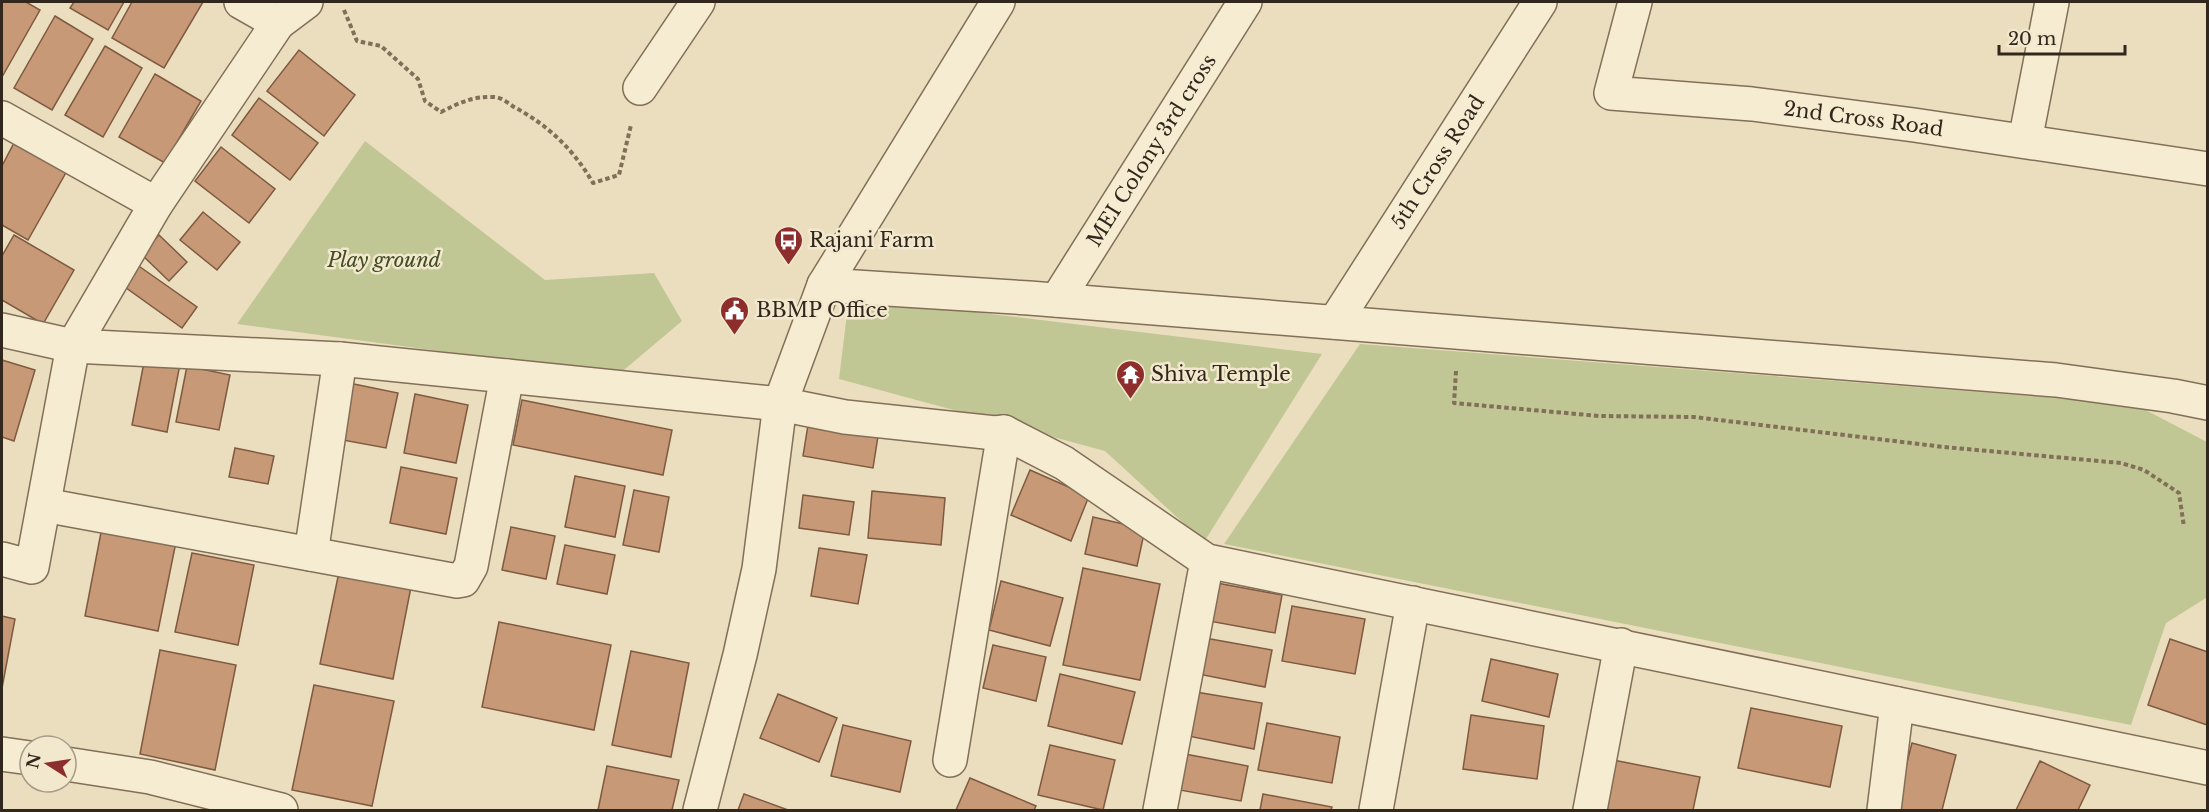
<svg xmlns="http://www.w3.org/2000/svg" width="2209" height="812" font-family="'Libre Baskerville',serif">
	<style>
		.green { fill: #c1c794 }
		.building { fill: #c79977; stroke: #7f5a40; stroke-width: 1.5 }
		.lines { fill: none; stroke-linecap: round; stroke-linejoin: round }
		.street-casing { stroke: #826f58; stroke-width: 36 }
		.path { stroke: #826f58; stroke-width: 4; stroke-dasharray: 4.5 3; stroke-linecap: butt }
		.street { stroke: #f6ecd1; stroke-width: 33 }
		.labels { text-anchor: middle; dominant-baseline: central; stroke-width: 5; stroke-linejoin: round; paint-order: stroke }
		.street-label { font-size: 20px; fill: #32271c; stroke: #f2e8ce }
		.poi-label { font-size: 20px; fill: #32271c; stroke: #f2e8ce; text-anchor: start }
		.park-label { font-size: 20px; font-style: italic; fill: #424d24; stroke: #f2e8ce }
	</style>
	<rect width="100%" height="100%" fill="#eadebf"/>
	<g class="green">
		<polygon points="365,141 545,280 654,273 682,321 618,375 237,324"/>
		<polygon points="849,297 1322,354 1204,542 1105,451 839,379"/>
		<polygon points="1360,344 2134,404 2207,442 2207,592 2206,598 2166,623 2131,725 1224,544"/>
	</g>
	<g class="building">
		<polygon points="2,2 26,2 40,10 2,77"/>
		<polygon points="74,2 124,2 108,30 70,8"/>
		<polygon points="132,2 203,2 164,68 112,38"/>
		<polygon points="55,16 93,39 52,110 14,88"/>
		<polygon points="105,46 142,68 103,137 65,115"/>
		<polygon points="299,50 355,95 324,136 267,91"/>
		<polygon points="155,74 201,101 165,163 119,137"/>
		<polygon points="259,98 318,143 290,180 232,135"/>
		<polygon points="16,139 68,169 28,240 2,225 2,166"/>
		<polygon points="221,147 275,189 249,223 195,181"/>
		<polygon points="203,212 240,242 217,270 180,240"/>
		<polygon points="14,235 74,270 43,324 2,300 2,256"/>
		<polygon points="159,235 187,262 169,281 141,254"/>
		<polygon points="133,262 197,307 182,328 118,282"/>
		<polygon points="145,357 180,364 167,432 132,425"/>
		<polygon points="2,360 35,370 14,441 2,437"/>
		<polygon points="187,366 230,375 219,430 176,422"/>
		<polygon points="349,383 398,393 386,448 337,439"/>
		<polygon points="415,394 468,405 456,463 404,453"/>
		<polygon points="522,400 672,430 663,475 513,445"/>
		<polygon points="808,425 878,436 873,468 803,456"/>
		<polygon points="235,448 274,456 268,484 229,477"/>
		<polygon points="401,467 457,478 446,534 390,523"/>
		<polygon points="1030,470 1089,496 1071,541 1011,515"/>
		<polygon points="575,476 625,486 615,537 565,527"/>
		<polygon points="634,490 669,497 659,552 623,545"/>
		<polygon points="872,491 945,498 941,545 868,538"/>
		<polygon points="803,495 854,502 849,535 799,528"/>
		<polygon points="1093,517 1145,529 1137,566 1085,554"/>
		<polygon points="103,522 177,537 158,631 85,616"/>
		<polygon points="511,527 555,536 546,579 502,570"/>
		<polygon points="565,545 615,555 607,594 557,584"/>
		<polygon points="819,548 867,555 858,604 811,596"/>
		<polygon points="192,553 254,565 238,645 175,632"/>
		<polygon points="1083,568 1160,584 1140,680 1063,665"/>
		<polygon points="339,572 411,587 393,679 320,664"/>
		<polygon points="1001,581 1063,598 1050,646 989,630"/>
		<polygon points="1217,583 1282,595 1275,633 1209,621"/>
		<polygon points="1292,606 1365,619 1355,674 1282,661"/>
		<polygon points="2,616 15,619 2,688"/>
		<polygon points="499,622 611,645 594,730 482,707"/>
		<polygon points="1205,638 1272,650 1265,687 1198,674"/>
		<polygon points="2170,639 2208,652 2207,725 2148,705"/>
		<polygon points="993,645 1046,657 1036,701 983,688"/>
		<polygon points="160,650 236,665 215,770 140,754"/>
		<polygon points="631,651 689,663 671,757 612,745"/>
		<polygon points="1491,659 1558,674 1549,717 1482,701"/>
		<polygon points="1060,674 1135,692 1122,744 1048,726"/>
		<polygon points="314,685 394,701 372,806 292,790"/>
		<polygon points="1196,692 1262,703 1254,749 1188,736"/>
		<polygon points="778,694 837,718 819,762 760,738"/>
		<polygon points="1751,708 1842,726 1830,787 1738,768"/>
		<polygon points="1471,715 1544,726 1537,779 1463,769"/>
		<polygon points="1267,723 1340,737 1332,783 1258,770"/>
		<polygon points="843,725 911,741 900,792 831,776"/>
		<polygon points="1912,743 1956,755 1942,810 1895,810"/>
		<polygon points="1050,745 1115,760 1103,810 1038,795"/>
		<polygon points="1180,753 1248,766 1241,801 1174,789"/>
		<polygon points="1608,759 1700,777 1693,810 1598,810"/>
		<polygon points="2040,761 2090,785 2078,810 2016,810"/>
		<polygon points="607,766 679,780 672,810 598,810"/>
		<polygon points="970,778 1036,806 1034,810 956,810"/>
		<polygon points="744,794 788,810 738,810"/>
		<polygon points="1263,794 1332,807 1331,810 1260,810"/>
	</g>
	<g class="lines">
		<defs>
			<g id="street">
				<polyline points="241,2 278,23"/>
				<path id="s1" d="M1635 2 1611 93 1752 104 1914 125 2208 169"/>
				<polyline points="640,88 698,2"/>
				<polyline points="2,118 156,204"/>
				<polyline points="2025,141 2052,2"/>
				<polyline points="824,285 1029,298 2056,380 2173,396 2208,403"/>
				<path id="s2" d="M1057 300 1245 2"/>
				<path id="s3" d="M1335 322 1540 2"/>
				<polyline points="2,330 73,346 340,359 780,404 845,417 995,433 1004,432 1064,463 1207,561 2208,768"/>
				<polyline points="44,505 457,581 463,580 471,566 507,376"/>
				<polyline points="311,554 340,359"/>
				<polyline points="2,559 32,567 73,346 156,204 278,23 306,2"/>
				<polyline points="2,754 30,758"/>
				<polyline points="950,760 1004,432"/>
				<polyline points="66,764 150,777 281,810"/>
				<polyline points="700,810 740,655 759,569 780,404 824,285 998,2"/>
				<polyline points="1160,810 1207,561"/>
				<polyline points="1376,810 1413,603"/>
				<polyline points="1590,810 1621,645"/>
				<polyline points="1884,810 1897,704"/>
			</g>
		</defs>
		<use href="#street" class="street-casing"/>
		<g class="path">
			<path d="M344 10 357 41 381 46 418 79 425 101 441 112C459 103 473 96 494 97 501 97 508 103 514 107 548 125 574 150 593 183L619 175 631 125"/>
			<polyline points="1456,371 1454,403 1599,416 1694,417 1944,447 2121,463 2144,470 2179,493 2184,527"/>
		</g>
		<use href="#street" class="street"/>
	</g>
	<defs>
		<symbol id="bus-pin" viewBox="-11 -11 22 30"><path d="M0 17L-7.5 6A9.5 9.5 0 1 1 7.5 6Z" fill="#8d2d2c" stroke="#f2e8ce"/><path d="M-5-6H5V4H4V6H2V4H-2V6H-4V4H-5ZM-3.5-4V0h7V-4ZM-3.5 1.2v1.5H-2V1.2ZM2 1.2v1.5H3.5V1.2Z" fill="#fff"/></symbol>
		<symbol id="civic-pin" viewBox="-11 -11 22 30"><path d="M0 17L-7.5 6A9.5 9.5 0 1 1 7.5 6Z" fill="#8d2d2c" stroke="#f2e8ce"/><path d="M-.6-6.5H3V-4.5H.6V-3L4-1V1h2V6H-6V1h2V-1L-.6-3ZM-1.2 2.5V6h2.4V2.5Z" fill="#fff"/></symbol>
		<symbol id="temple-pin" viewBox="-11 -11 22 30"><path d="M0 17L-7.5 6A9.5 9.5 0 1 1 7.5 6Z" fill="#8d2d2c" stroke="#f2e8ce"/><path d="M0-6L5-2H3V0L6.5 2.5H4V6H1.5V3h-3V6H-4V2.5H-6.5L-3 0V-2H-5Z" fill="#fff"/></symbol>
	</defs>
	<g fill-rule="evenodd">
		<use href="#bus-pin" x="772" y="224" width="33" height="45"/>
		<use href="#civic-pin" x="718" y="294" width="33" height="45"/>
		<use href="#temple-pin" x="1114" y="358" width="33" height="45"/>
	</g>
	<g class="labels">
		<g class="street-label">
			<text stroke="none"><textPath href="#s1" startOffset="348">2nd Cross Road</textPath></text>
			<text stroke="none"><textPath href="#s2" startOffset="177">MEI Colony 3rd cross</textPath></text>
			<text stroke="none"><textPath href="#s3" startOffset="190">5th Cross Road</textPath></text>
		</g>
		<g class="poi-label">
			<text x="809" y="240">Rajani Farm</text>
			<text x="756" y="310">BBMP Office</text>
			<text x="1151" y="374">Shiva Temple</text>
		</g>
		<g class="park-label">
			<text x="384" y="260">Play ground</text>
		</g>
	</g>
	<rect width="2209" height="812" fill="none" stroke="#32271c" stroke-width="6"/>
	<g transform="translate(48 764) rotate(282)"><circle r="28" fill="#f2e8ce" stroke="#a59b87" stroke-width="1.5"/>
	<path d="M0-4.5L10 22L0 15L-10 22Z" fill="#8d2d2c"/>
	<text y="-9" font-size="16" font-weight="bold" text-anchor="middle" fill="#32271c">N</text>
	</g>
	<path d="M1999 45v9h126v-9" fill="none" stroke="#32271c" stroke-width="3"/>
	<text x="2008" y="45" font-size="18" fill="#32271c" stroke="#f2e8ce" stroke-width="4.5" paint-order="stroke">20 m</text>
</svg>
